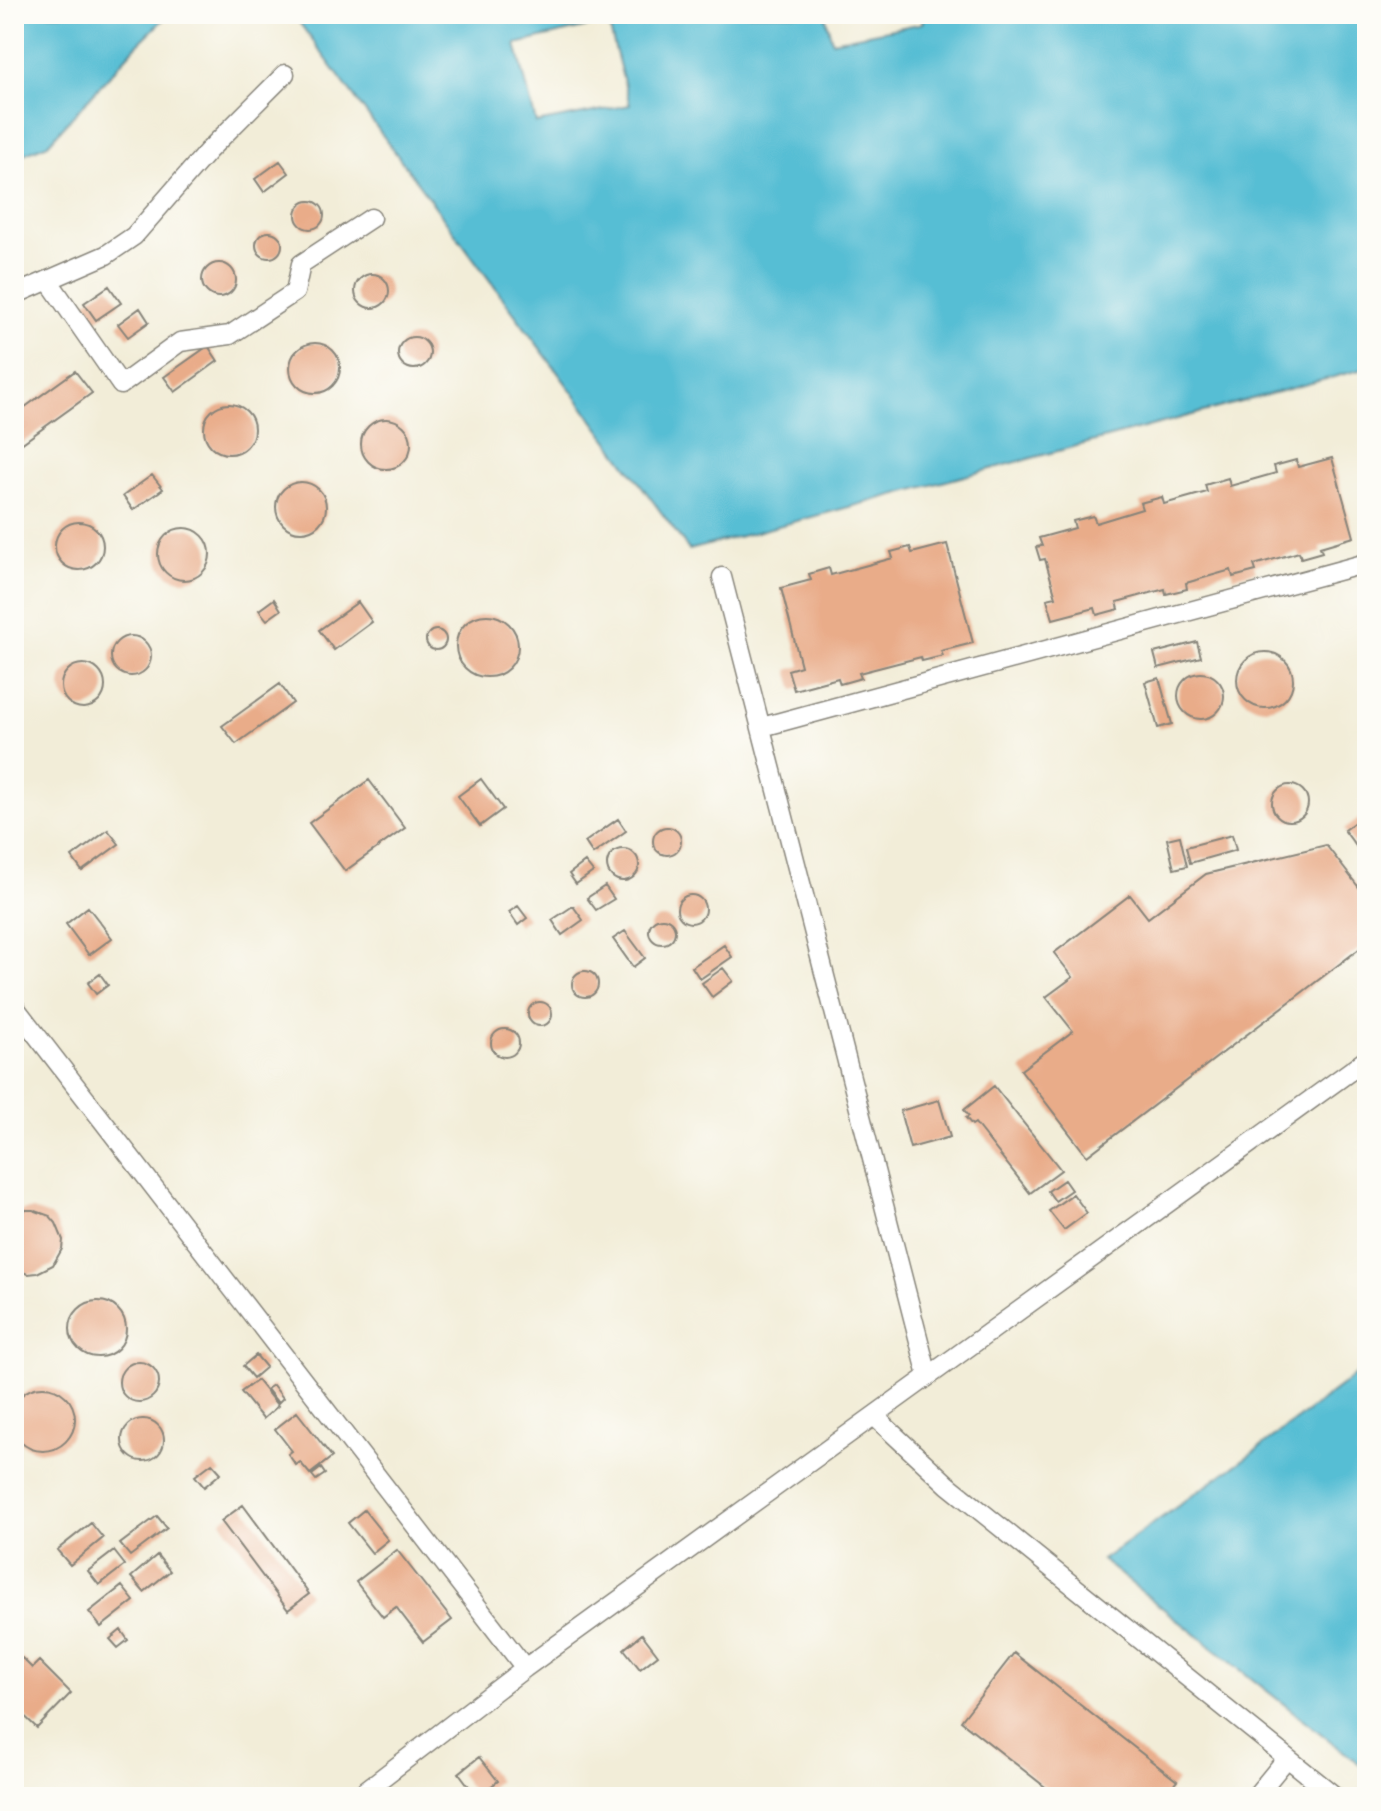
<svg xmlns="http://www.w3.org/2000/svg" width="1381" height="1811" font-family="Dekko,sans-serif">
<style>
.water{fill:#57bed4;stroke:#3a6d78;stroke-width:2;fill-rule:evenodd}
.building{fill:#e9ac89}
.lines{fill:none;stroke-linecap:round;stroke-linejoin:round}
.minor-casing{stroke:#87847a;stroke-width:21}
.minor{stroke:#fff;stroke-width:18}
</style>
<rect width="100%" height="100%" fill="#fdfcf7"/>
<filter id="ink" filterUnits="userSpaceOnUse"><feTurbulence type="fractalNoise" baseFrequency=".0125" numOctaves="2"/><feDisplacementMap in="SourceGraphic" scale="16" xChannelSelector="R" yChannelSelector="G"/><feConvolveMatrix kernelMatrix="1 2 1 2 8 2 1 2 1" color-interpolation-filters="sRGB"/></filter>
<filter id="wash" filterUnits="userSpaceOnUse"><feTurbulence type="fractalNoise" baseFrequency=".006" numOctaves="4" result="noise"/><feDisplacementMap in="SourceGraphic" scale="32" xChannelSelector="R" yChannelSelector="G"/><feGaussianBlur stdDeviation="1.8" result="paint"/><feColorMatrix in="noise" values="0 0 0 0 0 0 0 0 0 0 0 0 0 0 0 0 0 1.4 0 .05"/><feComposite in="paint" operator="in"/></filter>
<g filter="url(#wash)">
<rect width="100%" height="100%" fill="#f2edd8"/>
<path class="water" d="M 14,14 L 169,14 L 136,46 L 48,144 L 14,158 Z
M 293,14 L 825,14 L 832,41 L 923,23 L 921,14 L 1367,14 L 1367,368 L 689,550 ZM 608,22 L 630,105 L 536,123 L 516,44 Z
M 1367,1366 L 1367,1770 L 1102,1560 L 1258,1449 Z"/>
<g id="blocks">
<path class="building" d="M 280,161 L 289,173 L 264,192 L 255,179 Z
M296 215a14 14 0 1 1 28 0a14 14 0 1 1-28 0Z
M256 245a13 13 0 1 1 26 0a13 13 0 1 1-26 0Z
M202 280a17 17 0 1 1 34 0a17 17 0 1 1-34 0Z
M355 291a17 17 0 1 1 34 0a17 17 0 1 1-34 0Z
M 109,286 L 121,303 L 96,320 L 84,303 Z
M 140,308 L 149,322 L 128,337 L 118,324 Z
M398 353a16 16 0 1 1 32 0a16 16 0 1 1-32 0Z
M290 368a25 25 0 1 1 50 0a25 25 0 1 1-50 0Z
M 208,346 L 218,361 L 175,392 L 164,377 Z
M 75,371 L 92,393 L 14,449 L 14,415 Z
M204 429a25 25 0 1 1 50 0a25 25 0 1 1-50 0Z
M361 444a25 25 0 1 1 50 0a25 25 0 1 1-50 0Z
M 1332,458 L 1354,537 L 1320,547 L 1322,552 L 1301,558 L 1299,552 L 1254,565 L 1256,571 L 1233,577 L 1231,570 L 1186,583 L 1187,589 L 1166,594 L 1165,589 L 1117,602 L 1119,609 L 1097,615 L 1095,608 L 1053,619 L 1047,599 L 1056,597 L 1045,559 L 1040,560 L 1036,547 L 1042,546 L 1039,538 L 1075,528 L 1073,521 L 1093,516 L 1096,523 L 1142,509 L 1140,503 L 1162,497 L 1164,504 L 1207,492 L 1205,485 L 1228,478 L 1230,486 L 1276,473 L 1274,466 L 1296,460 L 1298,467 Z
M 152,475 L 163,489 L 133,510 L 123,496 Z
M276 507a25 25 0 1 1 50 0a25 25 0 1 1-50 0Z
M55 546a24 24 0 1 1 48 0a24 24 0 1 1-48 0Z
M158 554a26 26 0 1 1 52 0a26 26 0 1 1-52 0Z
M 947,544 L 973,643 L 941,651 L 943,656 L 922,661 L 921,657 L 859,673 L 861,678 L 840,684 L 838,678 L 794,690 L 788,670 L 801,666 L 781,588 L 811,580 L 809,574 L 829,568 L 831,575 L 893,558 L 891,552 L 910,547 L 912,553 Z
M 14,590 L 20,603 L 21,611 L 14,624 Z
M 274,599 L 281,610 L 267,620 L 259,610 Z
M 358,602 L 372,622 L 334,650 L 319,630 Z
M456 646a31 31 0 1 1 62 0a31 31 0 1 1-62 0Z
M426 640a10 10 0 1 1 20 0a10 10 0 1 1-20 0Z
M111 656a20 20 0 1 1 40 0a20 20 0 1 1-40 0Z
M 1197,642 L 1201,657 L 1158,668 L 1154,653 Z
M1237 680a28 28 0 1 1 56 0a28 28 0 1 1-56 0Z
M61 686a22 22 0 1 1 44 0a22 22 0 1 1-44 0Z
M1178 696a23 23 0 1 1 46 0a23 23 0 1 1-46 0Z
M 1159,678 L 1172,724 L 1158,728 L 1145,682 Z
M 280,684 L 293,703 L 236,744 L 222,726 Z
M 481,779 L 503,809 L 480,826 L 458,796 Z
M 369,780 L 405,828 L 345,871 L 309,823 Z
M1272 803a18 18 0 1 1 36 0a18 18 0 1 1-36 0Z
M 1367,813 L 1367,861 L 1344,830 Z
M 618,819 L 626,831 L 593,854 L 585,842 Z
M653 841a14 14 0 1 1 28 0a14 14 0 1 1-28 0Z
M 108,830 L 119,844 L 82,871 L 72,857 Z
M 1232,835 L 1236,850 L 1190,863 L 1186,847 Z
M 1180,836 L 1187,866 L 1174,869 L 1167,839 Z
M 1326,845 L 1367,898 L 1367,943 L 1087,1156 L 1021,1070 L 1073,1031 L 1046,997 L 1073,977 L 1054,953 L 1130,895 L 1148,918 L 1206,874 Z
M607 865a16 16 0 1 1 32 0a16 16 0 1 1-32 0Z
M 585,862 L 593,872 L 576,884 L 569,874 Z
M 605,886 L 614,899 L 596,910 L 587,898 Z
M677 909a14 14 0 1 1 28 0a14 14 0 1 1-28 0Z
M 518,906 L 527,918 L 518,925 L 509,912 Z
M 573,906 L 583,920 L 562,935 L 552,920 Z
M 88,907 L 112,938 L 89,955 L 66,924 Z
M649 931a13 13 0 1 1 26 0a13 13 0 1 1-26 0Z
M 625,931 L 645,958 L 633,967 L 613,939 Z
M 724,945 L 732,957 L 700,979 L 692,967 Z
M 723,968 L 733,981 L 712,997 L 702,983 Z
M572 984a13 13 0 1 1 26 0a13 13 0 1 1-26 0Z
M 100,974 L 108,985 L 96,994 L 88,983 Z
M528 1014a12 12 0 1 1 24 0a12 12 0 1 1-24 0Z
M491 1043a14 14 0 1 1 28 0a14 14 0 1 1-28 0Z
M 994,1086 L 1061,1170 L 1030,1193 L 975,1123 L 972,1125 L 966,1118 L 969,1116 L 964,1110 Z
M 939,1100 L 950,1137 L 910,1148 L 900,1111 Z
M 1064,1180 L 1071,1190 L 1055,1201 L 1048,1191 Z
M 1073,1194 L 1087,1213 L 1064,1230 L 1049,1211 Z
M 24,1210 L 33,1210 L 50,1216 L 56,1223 L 63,1240 L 62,1249 L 53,1265 L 37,1273 L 28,1274 L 14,1269 L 14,1214 Z
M70 1329a28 28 0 1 1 56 0a28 28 0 1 1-56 0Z
M 256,1355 L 266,1367 L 253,1378 L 243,1366 Z
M119 1382a20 20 0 1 1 40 0a20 20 0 1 1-40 0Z
M 257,1380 L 278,1406 L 263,1419 L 241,1392 Z
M 273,1385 L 283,1398 L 278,1403 L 267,1389 Z
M11 1419a32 32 0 1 1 64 0a32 32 0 1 1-64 0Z
M 297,1412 L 332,1457 L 310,1474 L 300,1462 L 296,1465 L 288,1454 L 292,1451 L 275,1429 Z
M122 1440a21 21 0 1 1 42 0a21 21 0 1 1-42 0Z
M 212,1463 L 221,1473 L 204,1487 L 195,1476 Z
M 321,1468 L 325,1474 L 316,1480 L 312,1475 Z
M 243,1505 L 309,1594 L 288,1610 L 221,1521 Z
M 364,1510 L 388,1540 L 372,1553 L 348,1523 Z
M 157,1516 L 167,1528 L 130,1556 L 120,1544 Z
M 91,1523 L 103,1538 L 70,1565 L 57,1550 Z
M 397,1550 L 452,1620 L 423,1642 L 396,1607 L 383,1617 L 356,1582 Z
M 114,1551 L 125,1565 L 99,1585 L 88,1571 Z
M 157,1555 L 170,1571 L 144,1592 L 131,1577 Z
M 122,1586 L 134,1601 L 101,1627 L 89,1612 Z
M 121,1630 L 128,1640 L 118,1648 L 110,1639 Z
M 642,1634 L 658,1655 L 640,1669 L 624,1649 Z
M 1014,1653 L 1177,1781 L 1164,1797 L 1058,1797 L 961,1721 Z
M 22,1658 L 32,1668 L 39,1661 L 71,1693 L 37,1728 L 14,1706 L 14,1665 Z
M 479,1757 L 498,1781 L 477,1797 L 459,1773 Z"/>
</g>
</g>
<g filter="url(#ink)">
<use href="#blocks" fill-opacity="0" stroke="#87847a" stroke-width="2"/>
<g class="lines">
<defs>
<path id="minor" d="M 48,280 L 121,385 L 180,342 L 230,335 L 295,292 L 301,264 L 371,218
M 14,295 L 106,255 L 134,236 L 208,151 L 285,74
M 722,577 L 928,1376
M 762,727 L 1367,563
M 14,1006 L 525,1668
M 874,1416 L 948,1485 L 1336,1797
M 357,1797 L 525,1668 L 1367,1059
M 1255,1797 L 1287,1758"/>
</defs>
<use href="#minor" class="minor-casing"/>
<use href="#minor" class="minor"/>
</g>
</g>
<rect width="1381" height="1811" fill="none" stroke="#fdfcf7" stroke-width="48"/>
</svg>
